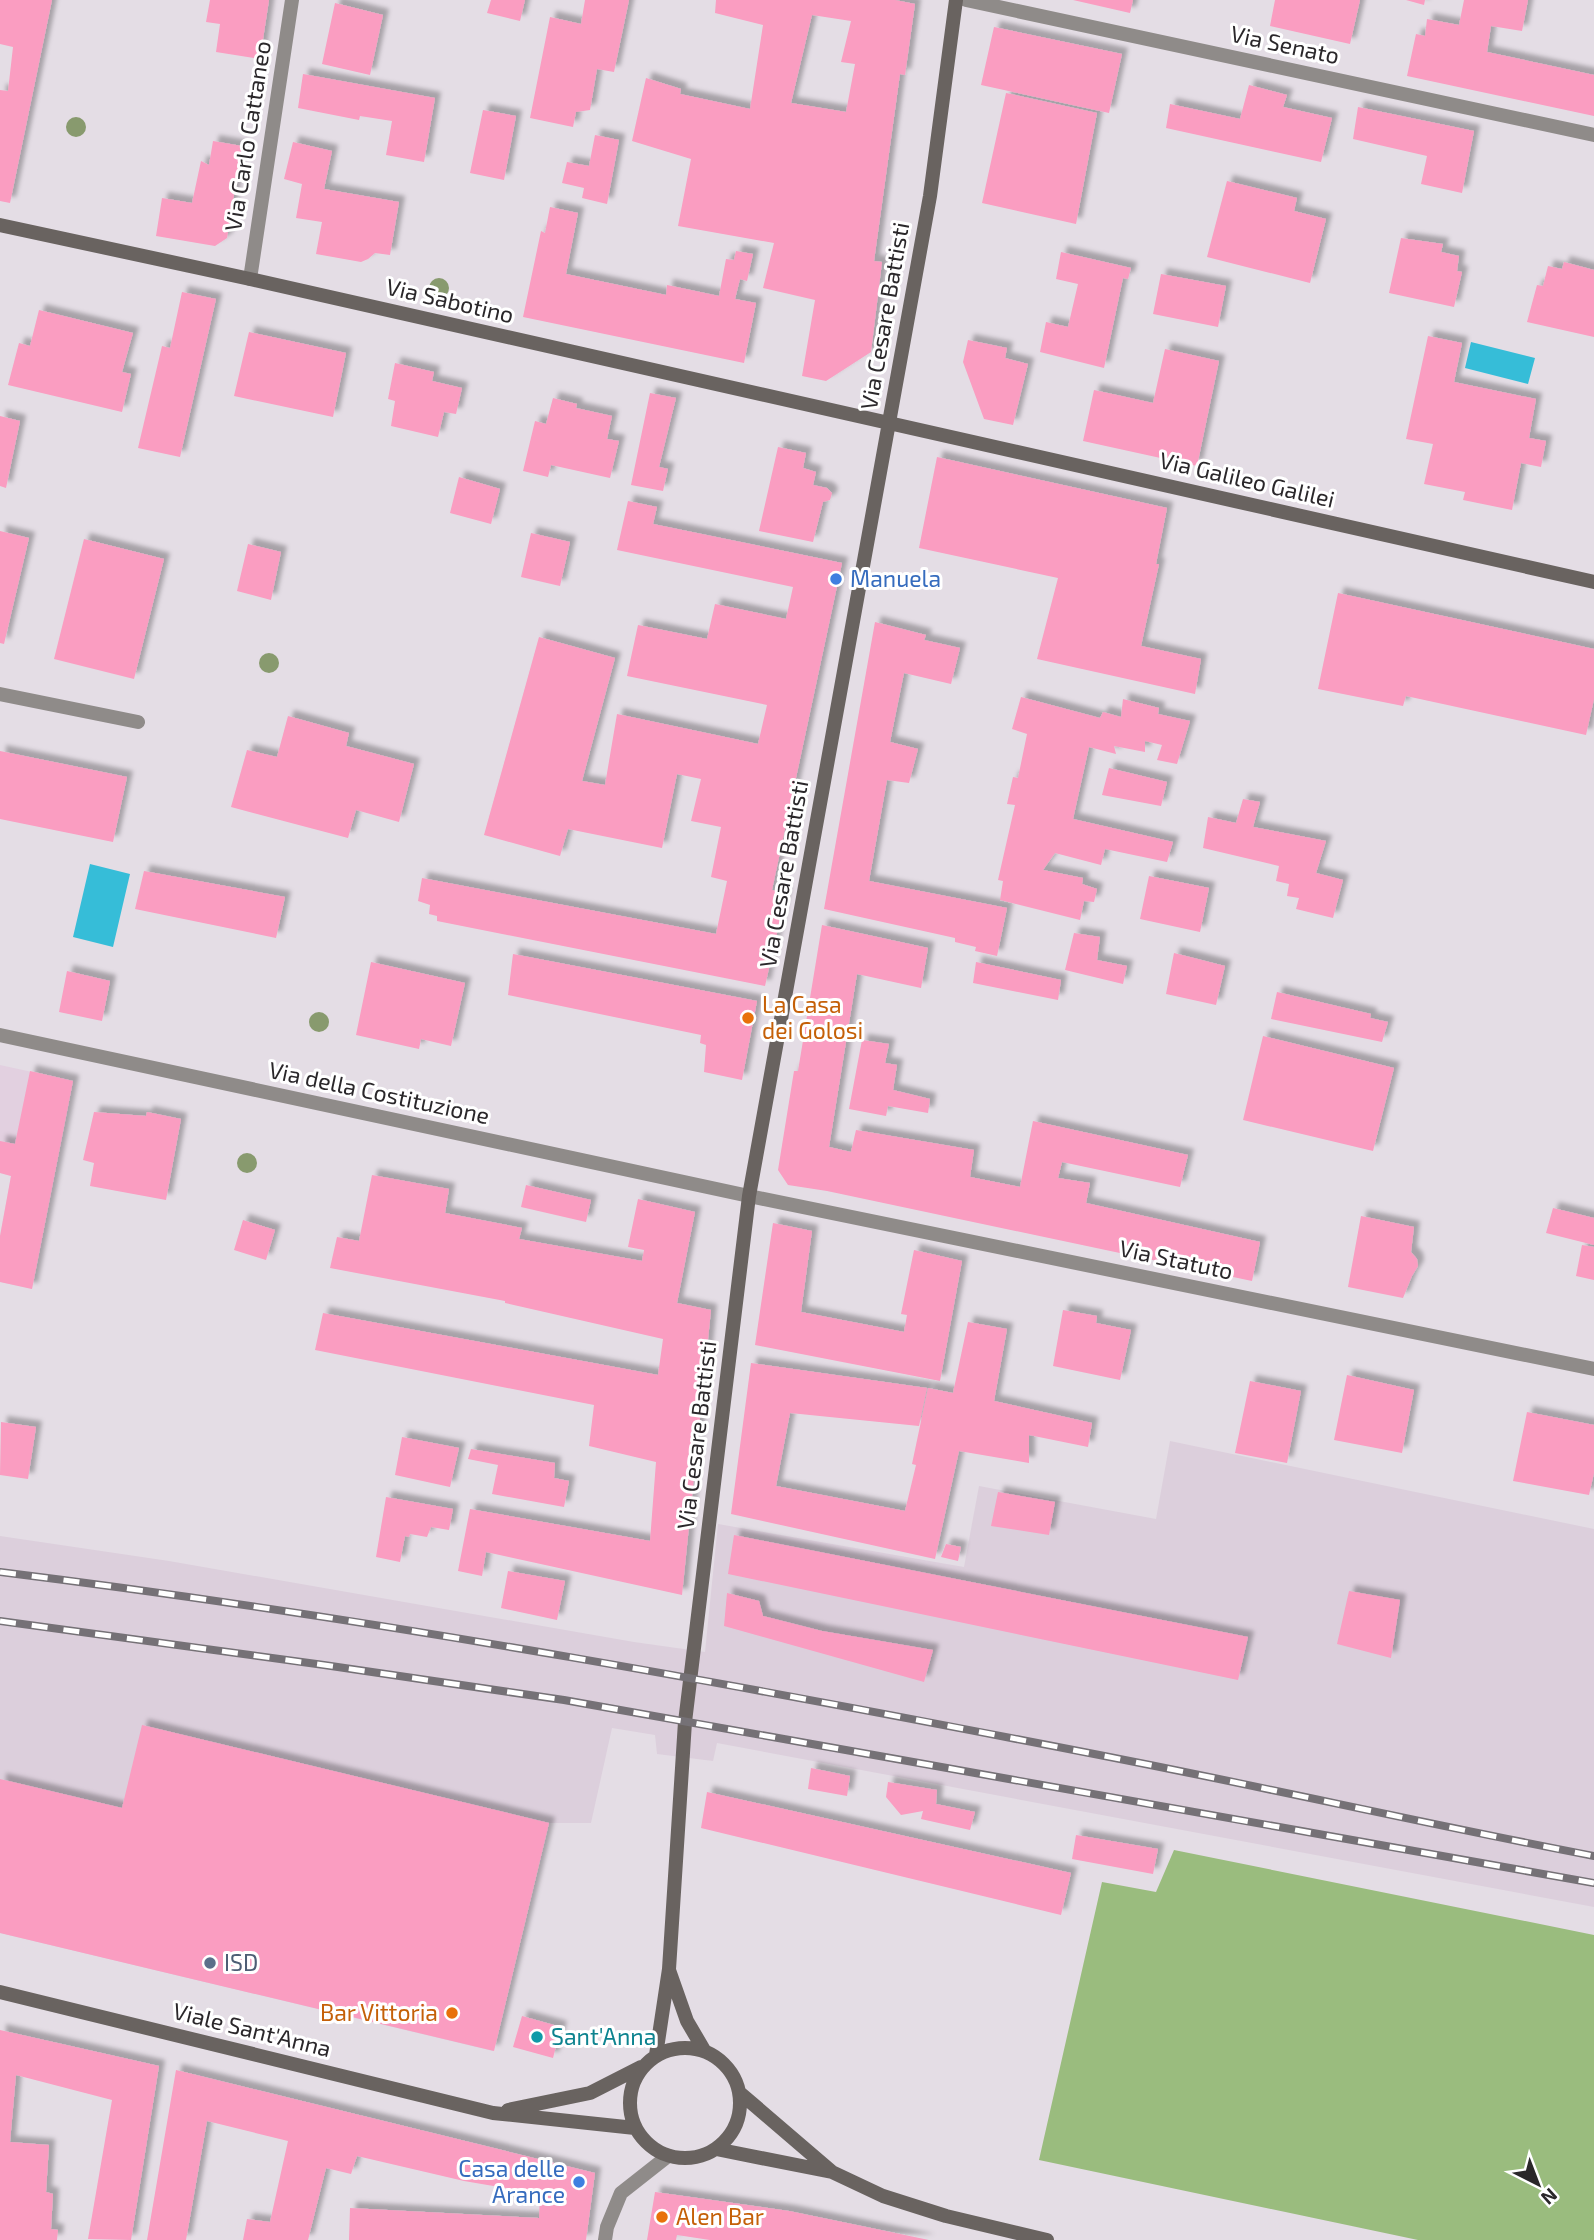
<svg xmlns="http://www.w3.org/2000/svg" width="1594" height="2240" font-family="'Exo 2',sans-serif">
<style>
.built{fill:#dccfdc}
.industrial{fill:#e2d0e0}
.green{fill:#9abc7e}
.water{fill:#36bdd8}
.building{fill:#fa9dc1;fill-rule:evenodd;filter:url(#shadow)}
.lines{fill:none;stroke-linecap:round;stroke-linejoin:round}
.lane{stroke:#8f8b89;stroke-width:14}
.street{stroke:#8f8b89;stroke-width:14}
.secondary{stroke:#696360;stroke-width:14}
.rail-casing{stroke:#757176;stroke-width:8}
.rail{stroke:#fff;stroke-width:5;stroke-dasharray:16;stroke-linecap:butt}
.tree{fill:#889a6e}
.shop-dot{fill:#3f7fe0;stroke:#fff;stroke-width:2.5}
.food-dot{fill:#e8710a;stroke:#fff;stroke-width:2.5}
.service-dot{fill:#5c6f8a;stroke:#fff;stroke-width:2.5}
.culture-dot{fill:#0f9aa8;stroke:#fff;stroke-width:2.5}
.labels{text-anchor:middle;stroke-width:6;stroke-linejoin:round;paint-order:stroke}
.street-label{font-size:23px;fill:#2a272a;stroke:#fff}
.shop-label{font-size:23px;fill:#366cbe;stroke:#fff;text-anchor:start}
.food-label{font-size:23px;fill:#c56008;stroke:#fff;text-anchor:start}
.service-label{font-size:23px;fill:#4e5e75;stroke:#fff;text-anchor:start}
.culture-label{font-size:23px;fill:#0d838f;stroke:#fff;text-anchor:start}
</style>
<defs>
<filter id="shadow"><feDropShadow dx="6" dy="-6" stdDeviation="2" flood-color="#0004"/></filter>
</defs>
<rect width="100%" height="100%" fill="#e4dde5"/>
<path class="built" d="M 1170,1441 L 1594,1529 L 1594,1907 L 717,1743 L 713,1761 L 657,1754 L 655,1735 L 612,1728 L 591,1823 L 549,1823 L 493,2051 L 0,1933 L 0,1536 L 169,1561 L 634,1642 L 705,1652 L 718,1524 L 964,1567 L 979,1486 L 1156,1519 Z"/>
<path class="industrial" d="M 0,1065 L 73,1081 L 32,1289 L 0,1282 L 0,1236 L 11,1176 L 0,1173 Z"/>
<path class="green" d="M 1174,1850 L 1594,1935 L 1594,2240 L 1418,2240 L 1039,2160 L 1102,1882 L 1156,1892 Z"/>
<path class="water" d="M 1471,342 L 1535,358 L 1528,384 L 1465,368 Z
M 90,864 L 130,874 L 113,947 L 73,937 Z"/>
<path class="building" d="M 0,0 L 52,0 L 10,203 L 0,201 L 0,90 L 8,91 L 13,47 L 0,44 Z
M 210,0 L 269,0 L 260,59 L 216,52 L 220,24 L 206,22 Z
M 491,0 L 525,0 L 520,21 L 487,13 Z
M 585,0 L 629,0 L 614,72 L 597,69 L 590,110 L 576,112 L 573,127 L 530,118 L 550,17 L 581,24 Z
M 716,0 L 895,0 L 915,4 L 905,75 L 900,74 L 874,261 L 882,262 L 871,352 L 826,381 L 802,376 L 815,300 L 763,288 L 774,243 L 678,226 L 691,159 L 632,141 L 646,78 L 681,89 L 680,94 L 750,109 L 763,25 L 715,13 ZM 812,15 L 851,21 L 841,62 L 855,64 L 846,112 L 791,103 Z
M 1073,0 L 1133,0 L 1130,13 Z
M 1275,0 L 1360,0 L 1350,44 L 1270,26 Z
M 1406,0 L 1425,0 L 1424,5 Z
M 1464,0 L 1528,0 L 1522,31 L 1491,26 L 1487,52 L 1594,75 L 1594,116 L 1407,76 L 1416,34 L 1425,36 L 1427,19 L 1459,25 Z
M 335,3 L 383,15 L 370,75 L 322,64 Z
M 994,27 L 1122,54 L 1109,113 L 981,85 Z
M 303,74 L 435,98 L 424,162 L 386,155 L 392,121 L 360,116 L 359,120 L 298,108 Z
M 1249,85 L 1287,95 L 1283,107 L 1332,118 L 1321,162 L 1166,128 L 1170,104 L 1240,119 Z
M 1006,93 L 1097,113 L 1076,224 L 982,203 Z
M 1358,107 L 1474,131 L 1462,193 L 1421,184 L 1427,156 L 1353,139 Z
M 483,110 L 516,116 L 504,180 L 470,173 Z
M 595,135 L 619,140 L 607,204 L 582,198 L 584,188 L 562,183 L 567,162 L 589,166 Z
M 213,141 L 242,146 L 227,238 L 215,246 L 156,236 L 162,198 L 192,203 L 201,161 L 209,165 Z
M 293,142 L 332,151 L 324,189 L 399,202 L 390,255 L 375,253 L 368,259 L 361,262 L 316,254 L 322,222 L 296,218 L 302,184 L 284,179 Z
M 1227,181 L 1297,198 L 1294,211 L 1326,219 L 1310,283 L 1207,257 Z
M 550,207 L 578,213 L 566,274 L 666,295 L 667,285 L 719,296 L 726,259 L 734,260 L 736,251 L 753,254 L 747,281 L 740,279 L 735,299 L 756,303 L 744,363 L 523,317 L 541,231 L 545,233 Z
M 1401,238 L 1443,244 L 1441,252 L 1459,256 L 1457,271 L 1462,272 L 1454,307 L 1389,293 Z
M 1061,252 L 1131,268 L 1128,279 L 1123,278 L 1104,368 L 1040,352 L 1046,322 L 1068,327 L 1078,284 L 1056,279 Z
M 1564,262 L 1594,270 L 1594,337 L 1527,322 L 1537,285 L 1543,286 L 1548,266 L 1562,269 Z
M 1161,274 L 1226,286 L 1218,327 L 1153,314 Z
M 182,292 L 216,299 L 180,457 L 138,448 L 162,346 L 170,348 Z
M 39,310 L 133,333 L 122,372 L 131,374 L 122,412 L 8,385 L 19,343 L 30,346 Z
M 249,332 L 346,353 L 333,417 L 234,396 Z
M 1428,336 L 1462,343 L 1454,382 L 1536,399 L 1529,438 L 1546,441 L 1541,467 L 1521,463 L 1512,510 L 1463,500 L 1465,492 L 1424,484 L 1433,444 L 1406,439 Z
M 968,340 L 1007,348 L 1005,358 L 1028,364 L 1013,425 L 984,419 L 963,362 Z
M 1165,349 L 1219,361 L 1197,466 L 1083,441 L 1094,390 L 1153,403 Z
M 395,363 L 434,372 L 432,381 L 462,388 L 456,414 L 444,412 L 438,437 L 391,426 L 395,401 L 388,399 Z
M 650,393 L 676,398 L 659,467 L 668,469 L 663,491 L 631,485 Z
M 553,398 L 577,404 L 576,408 L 612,416 L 607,439 L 619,441 L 610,478 L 551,465 L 548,477 L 523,471 L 535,421 L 546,424 Z
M 0,416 L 20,421 L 6,488 L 0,486 Z
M 778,447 L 806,453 L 803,468 L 816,472 L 813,485 L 827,488 L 832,493 L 830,500 L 823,502 L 813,542 L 759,531 Z
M 937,457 L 1167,508 L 1156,564 L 1159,564 L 1141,646 L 1201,659 L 1195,694 L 1037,659 L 1058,578 L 919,548 Z
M 459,477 L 500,489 L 491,524 L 450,513 Z
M 628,501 L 657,507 L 653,524 L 842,563 L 772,890 L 786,893 L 765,986 L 437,921 L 437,916 L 429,914 L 430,905 L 418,901 L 422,878 L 716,934 L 727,881 L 711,877 L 721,827 L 691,821 L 701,779 L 677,774 L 662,848 L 568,829 L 560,856 L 484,835 L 539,637 L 615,658 L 582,781 L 605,785 L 617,714 L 758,744 L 767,705 L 627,676 L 638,625 L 707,639 L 715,604 L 786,619 L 793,587 L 617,550 Z
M 0,531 L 29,538 L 4,644 L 0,643 Z
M 531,533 L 570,542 L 560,586 L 521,577 Z
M 84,539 L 164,559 L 134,679 L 54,659 Z
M 248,544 L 281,552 L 271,600 L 237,591 Z
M 1338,593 L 1594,649 L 1594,699 L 1586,735 L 1406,696 L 1403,706 L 1318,689 Z
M 875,622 L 926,635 L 924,640 L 960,648 L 951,684 L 904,673 L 890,742 L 918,749 L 909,783 L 887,780 L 869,881 L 1007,908 L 997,956 L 975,951 L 976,947 L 955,942 L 955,938 L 824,909 Z
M 1021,697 L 1100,718 L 1103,712 L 1121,717 L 1123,699 L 1159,708 L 1158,714 L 1190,721 L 1177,764 L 1157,760 L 1162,745 L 1145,741 L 1145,752 L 1114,746 L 1116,754 L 1089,747 L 1073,819 L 1173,842 L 1167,862 L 1105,849 L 1101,865 L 1055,853 L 1043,870 L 1083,878 L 1082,884 L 1097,889 L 1094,902 L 1084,901 L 1080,920 L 1000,900 L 1003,881 L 998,880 L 1015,805 L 1007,804 L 1013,777 L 1018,778 L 1027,734 L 1012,729 Z
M 288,716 L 349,733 L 346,746 L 414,764 L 399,822 L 356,810 L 348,838 L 231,807 L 247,750 L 277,757 Z
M 0,751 L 127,777 L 113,842 L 0,819 Z
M 1109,768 L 1167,782 L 1161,806 L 1102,795 Z
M 1243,799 L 1260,802 L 1253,827 L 1326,841 L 1316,873 L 1343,880 L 1333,918 L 1296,909 L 1299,898 L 1287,896 L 1289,884 L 1276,881 L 1279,866 L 1203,848 L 1208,817 L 1236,823 Z
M 144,871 L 285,897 L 276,938 L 135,909 Z
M 1149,876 L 1209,888 L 1200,932 L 1140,919 Z
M 822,925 L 928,948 L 921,988 L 857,974 L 829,1147 L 851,1152 L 856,1130 L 974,1150 L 970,1177 L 1020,1187 L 1033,1121 L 1188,1155 L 1180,1187 L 1062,1162 L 1058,1178 L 1090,1183 L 1086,1203 L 1260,1242 L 1252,1281 L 827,1191 L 788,1185 L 778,1170 L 794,1071 L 798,1071 Z
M 1074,933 L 1100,937 L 1097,960 L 1127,966 L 1123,984 L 1065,970 Z
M 1174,953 L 1225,966 L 1216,1005 L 1166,994 Z
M 513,954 L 757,1001 L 742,1080 L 704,1072 L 706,1045 L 700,1043 L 701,1035 L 508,995 Z
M 371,962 L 465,983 L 451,1046 L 421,1039 L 419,1049 L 356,1035 Z
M 976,962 L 1061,980 L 1058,1000 L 973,983 Z
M 67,971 L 110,981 L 102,1021 L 59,1012 Z
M 1277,992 L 1371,1014 L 1370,1018 L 1388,1022 L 1382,1042 L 1271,1019 Z
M 1263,1036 L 1394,1068 L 1373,1151 L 1243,1120 Z
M 862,1040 L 889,1044 L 885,1063 L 897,1065 L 893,1090 L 930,1099 L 928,1113 L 888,1106 L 886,1116 L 849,1109 Z
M 30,1071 L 73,1081 L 32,1289 L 0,1282 L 0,1236 L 11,1176 L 0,1173 L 0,1141 L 15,1144 Z
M 94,1112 L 146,1116 L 147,1112 L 181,1119 L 166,1200 L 90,1186 L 94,1163 L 83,1160 Z
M 372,1175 L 449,1189 L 445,1213 L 522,1228 L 519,1239 L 642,1261 L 644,1250 L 628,1247 L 638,1199 L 695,1212 L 677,1303 L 711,1310 L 682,1595 L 486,1552 L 482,1576 L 458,1571 L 470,1509 L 650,1541 L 656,1462 L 589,1446 L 594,1405 L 315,1350 L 323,1313 L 658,1375 L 663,1339 L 505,1303 L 505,1301 L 330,1268 L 337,1237 L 359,1241 Z
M 526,1185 L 591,1200 L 586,1222 L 521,1207 Z
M 1553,1208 L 1594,1218 L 1594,1245 L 1546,1233 Z
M 1361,1216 L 1414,1227 L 1411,1252 L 1417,1259 L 1418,1266 L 1412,1276 L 1403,1298 L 1348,1287 Z
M 243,1220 L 275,1230 L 266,1260 L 234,1250 Z
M 773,1223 L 812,1231 L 801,1312 L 904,1332 L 907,1315 L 901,1314 L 914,1250 L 962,1261 L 940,1381 L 755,1345 Z
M 1582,1245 L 1594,1247 L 1594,1280 L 1576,1276 Z
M 1063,1310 L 1097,1316 L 1096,1323 L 1131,1330 L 1120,1380 L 1053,1366 Z
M 968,1322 L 1007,1329 L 994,1401 L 1092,1423 L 1088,1447 L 1029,1435 L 1029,1463 L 959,1451 L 935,1559 L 731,1514 L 751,1363 L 927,1388 L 919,1426 L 790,1413 L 776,1486 L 905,1511 L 916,1465 L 912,1464 L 928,1388 L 953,1393 Z
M 1347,1375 L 1414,1390 L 1402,1453 L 1334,1440 Z
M 1250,1381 L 1301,1391 L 1287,1463 L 1235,1453 Z
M 1527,1412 L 1594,1425 L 1594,1473 L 1589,1495 L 1513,1481 Z
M 1,1422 L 36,1427 L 28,1479 L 0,1475 Z
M 402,1437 L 459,1448 L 450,1487 L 395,1475 Z
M 471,1449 L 555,1463 L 554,1478 L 569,1481 L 564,1507 L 492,1494 L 498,1465 L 468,1459 Z
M 998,1492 L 1055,1502 L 1049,1535 L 991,1526 Z
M 386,1497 L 453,1509 L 449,1530 L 431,1527 L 427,1537 L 410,1534 L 409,1537 L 405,1536 L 400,1562 L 376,1557 Z
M 734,1535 L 1248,1637 L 1238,1680 L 728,1574 Z
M 946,1544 L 961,1547 L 958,1561 L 941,1557 Z
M 508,1571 L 565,1581 L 557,1620 L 501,1608 Z
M 1349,1591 L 1400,1600 L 1391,1658 L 1337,1644 Z
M 727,1593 L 759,1601 L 763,1616 L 822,1631 L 933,1650 L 924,1682 L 724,1626 Z
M 142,1725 L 549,1823 L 494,2051 L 0,1933 L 0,1779 L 122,1808 Z
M 811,1768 L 850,1776 L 847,1796 L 808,1789 Z
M 888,1782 L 937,1790 L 936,1804 L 975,1812 L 970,1830 L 921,1819 L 923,1811 L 901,1815 L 886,1797 Z
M 707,1792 L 1071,1873 L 1061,1915 L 701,1828 Z
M 1076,1835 L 1158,1849 L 1153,1874 L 1072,1859 Z
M 522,2016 L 561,2027 L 553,2058 L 513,2047 Z
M 0,2030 L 159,2066 L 131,2240 L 88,2239 L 112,2100 L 16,2075 L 10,2142 L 49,2145 L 46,2192 L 53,2194 L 51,2229 L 58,2230 L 57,2240 L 0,2240 Z
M 176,2070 L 595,2173 L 586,2240 L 349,2240 L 350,2208 L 539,2218 L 540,2194 L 464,2181 L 357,2156 L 351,2174 L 326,2168 L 308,2240 L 243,2240 L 247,2219 L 270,2222 L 288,2141 L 207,2121 L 186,2240 L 147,2240 Z
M 655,2192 L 789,2211 L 929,2240 L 710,2240 L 677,2235 L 676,2240 L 647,2240 Z"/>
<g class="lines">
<path class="lane" d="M 0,694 L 138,722"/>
<path class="street" d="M 966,0 L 1594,135
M 250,279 L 292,0
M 0,1035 L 749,1196 L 1594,1369
M 605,2240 L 607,2227 L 621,2193 L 668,2156"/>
<path class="secondary" d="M 0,225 L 250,279 L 1594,582
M 669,1970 L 687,2021 L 704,2050
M 0,1992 L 493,2113 L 635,2128
M630 2103a55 55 0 1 1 110 0a55 55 0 1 1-110 0Z
M 656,2055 L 669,1969 L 685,1722 L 749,1196 L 930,196 L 956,0
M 740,2093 L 831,2171
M 508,2110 L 590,2093 L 641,2067
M 716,2149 L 832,2172 L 883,2196 L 946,2216 L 1047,2240"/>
<defs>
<path id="rail" d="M 0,1572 C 382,1619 762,1689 1140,1763 C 1291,1793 1442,1827 1594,1856
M 0,1621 L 324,1665 L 564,1700 L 1594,1883"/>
</defs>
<use href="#rail" class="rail-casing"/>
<use href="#rail" class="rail"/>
</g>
<g class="tree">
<circle cx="76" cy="127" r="10"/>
<circle cx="439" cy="288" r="10"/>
<circle cx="269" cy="663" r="10"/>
<circle cx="319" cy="1022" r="10"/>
<circle cx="247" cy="1163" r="10"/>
</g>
<g class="shop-dot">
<circle cx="836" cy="579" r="7"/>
<circle cx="579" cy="2182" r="7"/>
</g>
<g class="food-dot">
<circle cx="748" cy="1018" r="7"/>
<circle cx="452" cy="2013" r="7"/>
<circle cx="662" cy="2217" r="7"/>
</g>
<circle class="service-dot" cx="210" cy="1963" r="7"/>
<circle class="culture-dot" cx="537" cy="2037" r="7"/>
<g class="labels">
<g class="street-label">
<text transform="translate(1285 45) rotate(12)" y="8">Via Senato</text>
<text transform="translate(248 136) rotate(-81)" y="8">Via Carlo Cattaneo</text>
<text transform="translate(450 301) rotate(13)" y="8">Via Sabotino</text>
<text transform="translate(885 316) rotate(-80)" y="8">Via Cesare Battisti</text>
<text transform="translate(1247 480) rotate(13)" y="8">Via Galileo Galilei</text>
<text transform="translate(784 874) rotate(-80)" y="8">Via Cesare Battisti</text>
<text transform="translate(379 1093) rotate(12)" y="8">Via della Costituzione</text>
<text transform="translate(1176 1260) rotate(12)" y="8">Via Statuto</text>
<text transform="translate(697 1435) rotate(-83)" y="8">Via Cesare Battisti</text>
<text transform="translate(252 2030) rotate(14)" y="8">Viale Sant'Anna</text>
</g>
<g class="shop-label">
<text x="850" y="587">Manuela</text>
<text x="565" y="2177" text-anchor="end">Casa delle<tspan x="565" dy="26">Arance</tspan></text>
</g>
<g class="food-label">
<text x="762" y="1013">La Casa<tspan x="762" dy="26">dei Golosi</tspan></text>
<text x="438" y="2021" text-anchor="end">Bar Vittoria</text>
<text x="676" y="2225">Alen Bar</text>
</g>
<g class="service-label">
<text x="224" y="1971">ISD</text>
</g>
<g class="culture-label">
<text x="551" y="2045">Sant'Anna</text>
</g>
</g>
<g transform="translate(1538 2184) rotate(138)" stroke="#ffffff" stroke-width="5" paint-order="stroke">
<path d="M0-5L12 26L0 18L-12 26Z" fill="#2a272a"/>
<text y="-10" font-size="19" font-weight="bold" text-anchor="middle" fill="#2a272a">N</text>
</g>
</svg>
